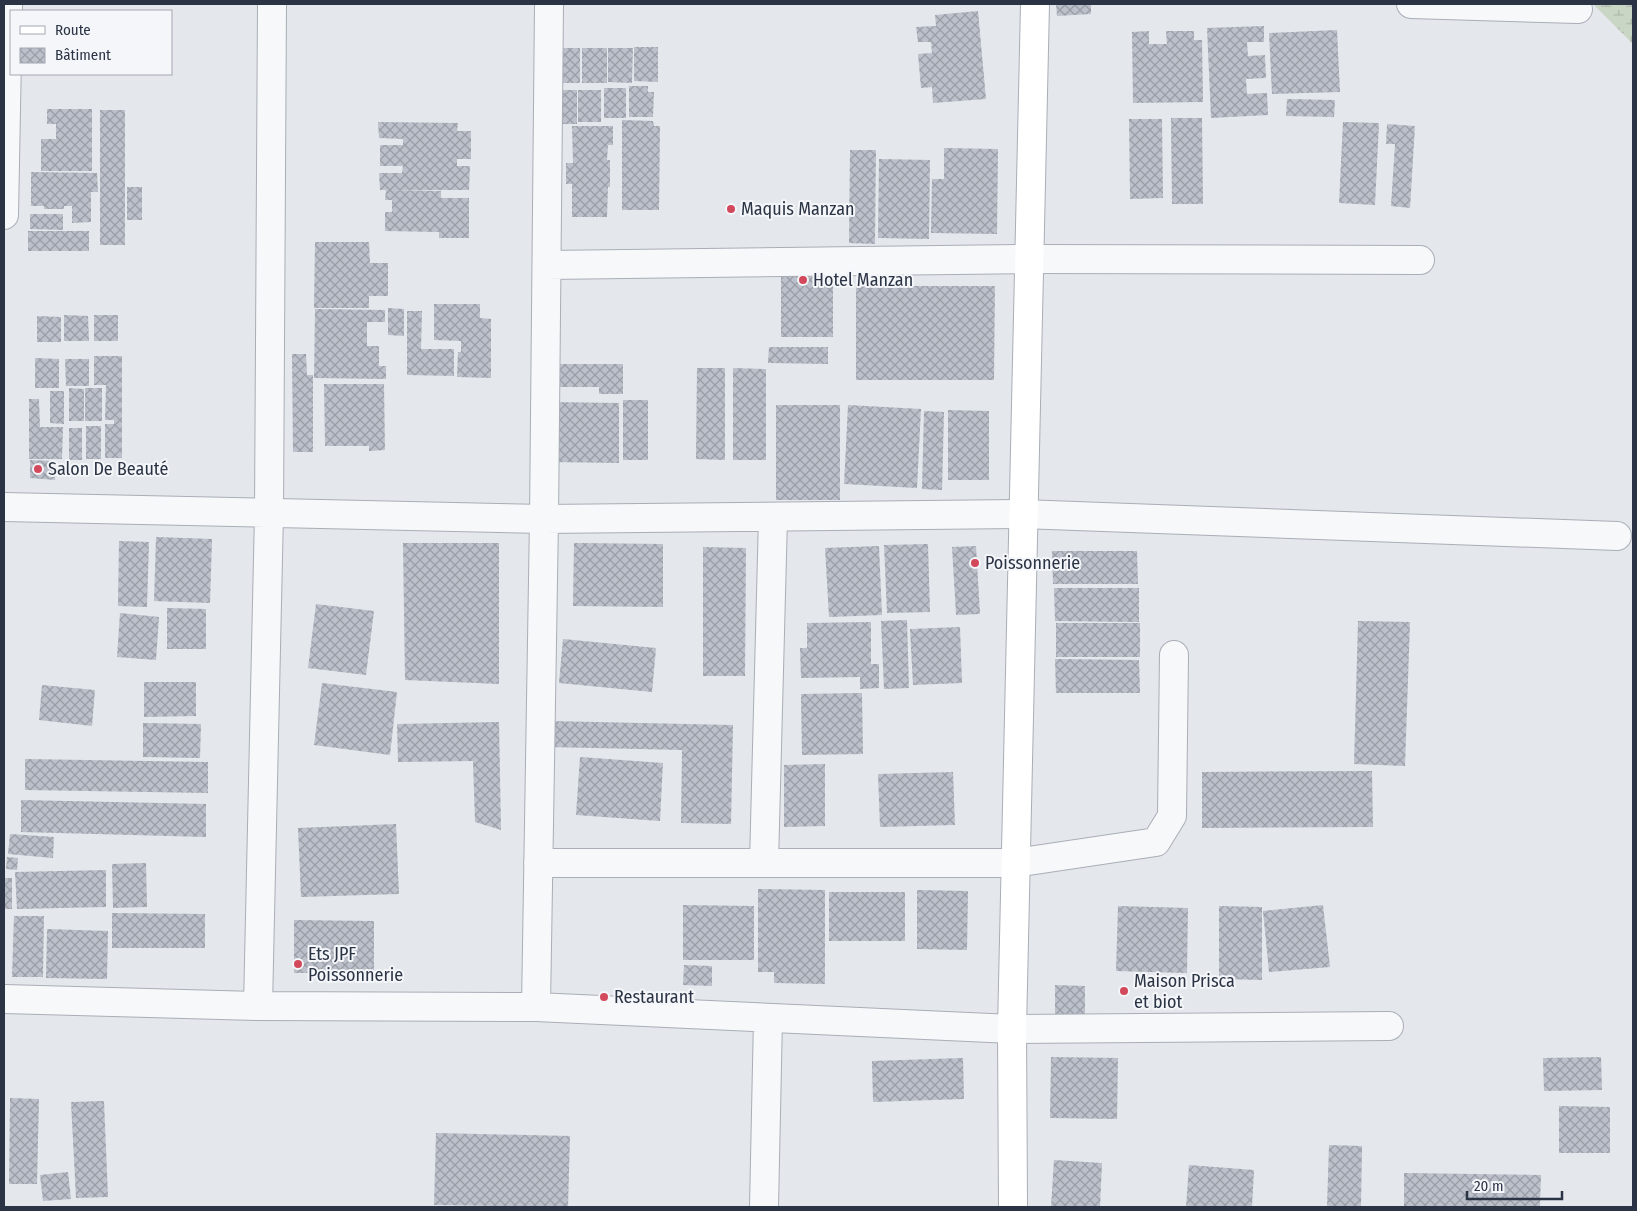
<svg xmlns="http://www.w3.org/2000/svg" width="1637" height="1211" font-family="'Fira Sans Condensed',sans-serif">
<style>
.wetland{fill:url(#wetland-marsh)}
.building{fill:url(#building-cross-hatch)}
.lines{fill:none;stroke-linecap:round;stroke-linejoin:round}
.street-casing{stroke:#a9aeb7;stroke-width:30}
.secondary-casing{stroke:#a9aeb7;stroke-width:30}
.street{stroke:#f7f8fa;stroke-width:28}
.secondary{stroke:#fff;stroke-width:28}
.poi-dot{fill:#d1495b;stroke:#f4f6f9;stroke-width:2}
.labels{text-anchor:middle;stroke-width:4;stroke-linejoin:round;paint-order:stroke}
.poi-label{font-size:18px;fill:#2b3445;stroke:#f4f6f9;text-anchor:start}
</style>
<defs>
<pattern id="wetland-marsh" width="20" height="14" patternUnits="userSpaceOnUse" patternTransform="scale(1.25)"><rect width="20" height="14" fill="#c9d6c5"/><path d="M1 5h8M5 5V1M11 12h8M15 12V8" fill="none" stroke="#adb8ab"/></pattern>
<pattern id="building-cross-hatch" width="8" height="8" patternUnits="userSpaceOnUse" patternTransform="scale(1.25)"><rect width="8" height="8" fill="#bbc0ca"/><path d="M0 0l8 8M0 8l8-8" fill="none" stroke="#989da6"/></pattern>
</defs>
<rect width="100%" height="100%" fill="#e4e7ec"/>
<path class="wetland" d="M 1593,4 L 1633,4 L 1633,44 Z"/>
<path class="building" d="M 1056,4 L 1091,4 L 1091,14 L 1057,16 Z
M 978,11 L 986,99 L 933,103 L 932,87 L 921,88 L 918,54 L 932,53 L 931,42 L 918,42 L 916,27 L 936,26 L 935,15 Z
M 1264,26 L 1264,42 L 1247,42 L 1248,56 L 1265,55 L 1266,78 L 1246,79 L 1247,94 L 1267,93 L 1268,115 L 1211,118 L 1207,28 Z
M 1337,30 L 1340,92 L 1272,94 L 1269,33 Z
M 1149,31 L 1149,44 L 1167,44 L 1166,31 L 1194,31 L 1194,40 L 1202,40 L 1203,102 L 1133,103 L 1132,32 Z
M 634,47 L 658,47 L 658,82 L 634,81 Z
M 555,48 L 580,48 L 580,83 L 555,83 Z
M 582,48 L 607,48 L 607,83 L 582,83 Z
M 608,48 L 633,48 L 632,83 L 608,82 Z
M 629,86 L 648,86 L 648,92 L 654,92 L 653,117 L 629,117 Z
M 604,88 L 626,88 L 626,118 L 604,118 Z
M 556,90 L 577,90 L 577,124 L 555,124 Z
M 578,90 L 601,90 L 601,122 L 578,122 Z
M 1287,99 L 1335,100 L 1334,117 L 1286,116 Z
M 47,109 L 92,109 L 92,171 L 41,171 L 41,139 L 56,139 L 56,124 L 47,124 Z
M 100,110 L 125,110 L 125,245 L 100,245 Z
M 1171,118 L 1202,118 L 1203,204 L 1172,204 Z
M 1129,119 L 1162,119 L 1163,198 L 1130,199 Z
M 622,120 L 653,121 L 654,126 L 660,126 L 659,210 L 622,210 Z
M 378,122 L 458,123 L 457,131 L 471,131 L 471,159 L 457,159 L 457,166 L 470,166 L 469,190 L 390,190 L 441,191 L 441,198 L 469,198 L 469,238 L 439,238 L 439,232 L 385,231 L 385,212 L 392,212 L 392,200 L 385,200 L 386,190 L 380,190 L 379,173 L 402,173 L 403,166 L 380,166 L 380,145 L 403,145 L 403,139 L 379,138 Z
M 1343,122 L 1379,123 L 1375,205 L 1339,203 Z
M 1387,124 L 1415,126 L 1410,208 L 1391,206 L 1395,144 L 1386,144 Z
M 572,126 L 613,126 L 613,145 L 608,145 L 607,160 L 610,160 L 610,187 L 608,187 L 607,217 L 572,217 L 572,184 L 566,184 L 566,163 L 573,163 Z
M 944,148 L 998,149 L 997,234 L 931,233 L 932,179 L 944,179 Z
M 850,150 L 876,150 L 875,244 L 849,243 Z
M 879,159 L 930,160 L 929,239 L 878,238 Z
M 31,172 L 97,173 L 98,192 L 91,192 L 91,222 L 72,223 L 72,206 L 64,206 L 64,209 L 44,209 L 44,206 L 31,206 Z
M 127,187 L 142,187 L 142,220 L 127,220 Z
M 30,214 L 63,214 L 63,230 L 30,229 Z
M 28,231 L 89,231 L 89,251 L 28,251 Z
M 315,242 L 369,242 L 370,263 L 388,263 L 388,296 L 369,296 L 369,308 L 314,308 Z
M 781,273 L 833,273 L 833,337 L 781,337 Z
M 856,286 L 995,286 L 994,380 L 856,380 Z
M 434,304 L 480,304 L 480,318 L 491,319 L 491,378 L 457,377 L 458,352 L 461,352 L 461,341 L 434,340 Z
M 388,308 L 404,309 L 404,336 L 388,335 Z
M 315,309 L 385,310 L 385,322 L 367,322 L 367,346 L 379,346 L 379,366 L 386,366 L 386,379 L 314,378 Z
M 407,311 L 422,311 L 421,349 L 454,349 L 454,376 L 407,375 Z
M 64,315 L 88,316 L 89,341 L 64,341 Z
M 94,315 L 118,315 L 118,341 L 94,341 Z
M 37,316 L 61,317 L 61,342 L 37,342 Z
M 769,347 L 828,347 L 828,364 L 768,363 Z
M 292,354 L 306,354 L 307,375 L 313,375 L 313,452 L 293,452 Z
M 94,356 L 122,356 L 122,458 L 105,458 L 105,424 L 114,424 L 114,420 L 105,420 L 106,385 L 94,385 Z
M 35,358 L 59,359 L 59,388 L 35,388 Z
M 65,359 L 89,359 L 89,386 L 66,386 Z
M 552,364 L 623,364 L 623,394 L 599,394 L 599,387 L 551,387 Z
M 697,368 L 725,368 L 725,460 L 696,459 Z
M 733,368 L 766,369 L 766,460 L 733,460 Z
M 324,384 L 384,384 L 385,450 L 369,451 L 369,446 L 325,446 Z
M 69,388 L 84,389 L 84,421 L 69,421 Z
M 85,388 L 102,388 L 102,421 L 85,421 Z
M 50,391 L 64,391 L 64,424 L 50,423 Z
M 29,399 L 39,399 L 40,427 L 63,427 L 62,459 L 29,459 Z
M 623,400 L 648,400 L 648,460 L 623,460 Z
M 550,402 L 619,403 L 619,463 L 550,462 Z
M 776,405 L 840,405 L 840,500 L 776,500 Z
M 848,405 L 921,409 L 917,488 L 844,484 Z
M 948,410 L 989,411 L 989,480 L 948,480 Z
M 924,411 L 944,412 L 942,490 L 922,489 Z
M 86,426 L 101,426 L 101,459 L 86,459 Z
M 69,428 L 82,428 L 82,460 L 69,460 Z
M 30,460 L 56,461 L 55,480 L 30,478 Z
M 156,537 L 212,539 L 210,603 L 154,601 Z
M 119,541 L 149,542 L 147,607 L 118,606 Z
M 403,543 L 499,543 L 499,684 L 405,680 Z
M 574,543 L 663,544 L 663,607 L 573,606 Z
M 928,544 L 930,612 L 887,613 L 884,545 Z
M 879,546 L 882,615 L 829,617 L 825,548 Z
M 976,546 L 980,614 L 956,615 L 952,547 Z
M 703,547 L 746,548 L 745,676 L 703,676 Z
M 1052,551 L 1137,551 L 1138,584 L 1053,584 Z
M 1054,588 L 1139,588 L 1139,622 L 1055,621 Z
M 316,604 L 374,611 L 366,675 L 308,668 Z
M 167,608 L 206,609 L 206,649 L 167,649 Z
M 120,613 L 159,617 L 156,660 L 117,657 Z
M 907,620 L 909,688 L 884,689 L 881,621 Z
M 1358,621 L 1410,622 L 1405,766 L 1354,764 Z
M 871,622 L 871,664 L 879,664 L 879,688 L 860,689 L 860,677 L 801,678 L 800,648 L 807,648 L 807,623 Z
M 1056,623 L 1140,623 L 1140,657 L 1056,657 Z
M 960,627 L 962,683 L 913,685 L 910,629 Z
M 563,639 L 656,648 L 652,692 L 559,683 Z
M 1055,659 L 1139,660 L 1140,693 L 1056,693 Z
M 144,682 L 196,682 L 196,716 L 144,717 Z
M 322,683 L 397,692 L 390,755 L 314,745 Z
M 42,685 L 95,690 L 92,726 L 39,720 Z
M 862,693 L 863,754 L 802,755 L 801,694 Z
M 549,721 L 733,725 L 731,824 L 681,823 L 682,750 L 548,747 Z
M 499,722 L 501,830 L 475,822 L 473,761 L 398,762 L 397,724 Z
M 143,723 L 201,724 L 200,758 L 143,757 Z
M 580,757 L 663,763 L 660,821 L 576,815 Z
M 25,759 L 208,762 L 208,793 L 25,790 Z
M 825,764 L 825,826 L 784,827 L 784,765 Z
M 1372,771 L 1373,827 L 1202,828 L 1202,772 Z
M 953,772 L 955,825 L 880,827 L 878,774 Z
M 21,800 L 206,804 L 206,837 L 21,832 Z
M 396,824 L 399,894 L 301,897 L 298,828 Z
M 10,834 L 54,837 L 53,858 L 8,854 Z
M 7,857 L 18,858 L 17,870 L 6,869 Z
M 146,863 L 147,907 L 113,908 L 112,864 Z
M 106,870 L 106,907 L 17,909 L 15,872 Z
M 4,878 L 12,878 L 12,909 L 4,909 Z
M 758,889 L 825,890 L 825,984 L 774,983 L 774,972 L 758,972 Z
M 917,890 L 968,891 L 967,950 L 917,949 Z
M 829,892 L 905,892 L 905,941 L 829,941 Z
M 683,905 L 754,906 L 754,960 L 683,960 Z
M 1323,905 L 1330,967 L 1269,972 L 1263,911 Z
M 1118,906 L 1188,908 L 1187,973 L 1116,971 Z
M 1219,906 L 1262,907 L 1262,980 L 1219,979 Z
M 112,913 L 205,914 L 205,948 L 112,948 Z
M 14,916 L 44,916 L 43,977 L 12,977 Z
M 294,920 L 374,921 L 374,973 L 294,973 Z
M 47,929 L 108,931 L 107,979 L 46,978 Z
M 684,965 L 712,966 L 712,986 L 683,985 Z
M 1055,985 L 1085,986 L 1085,1014 L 1055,1014 Z
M 1051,1057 L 1118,1058 L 1117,1119 L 1050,1118 Z
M 1601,1057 L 1602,1090 L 1544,1091 L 1543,1058 Z
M 963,1058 L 964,1099 L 873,1102 L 872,1061 Z
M 10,1098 L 39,1099 L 37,1184 L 9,1184 Z
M 104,1101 L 108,1197 L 76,1198 L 71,1102 Z
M 1559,1106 L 1610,1107 L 1610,1153 L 1559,1153 Z
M 436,1133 L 570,1136 L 568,1207 L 434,1205 Z
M 1329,1145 L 1362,1146 L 1361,1207 L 1327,1207 Z
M 1054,1160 L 1102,1163 L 1100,1207 L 1051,1207 Z
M 1189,1165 L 1254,1170 L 1252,1207 L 1186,1207 Z
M 68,1172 L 71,1199 L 43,1201 L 40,1175 Z
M 1404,1173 L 1541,1175 L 1540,1207 L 1404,1207 Z"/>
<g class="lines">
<defs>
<path id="street" d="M 1411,4 L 1578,9
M 4,215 L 8,4
M 547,265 L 1028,259 L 1420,260
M 4,507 L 544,519 L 1022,514 L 1617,536
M 538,863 L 1015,863 L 1156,842 L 1172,816 L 1174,655
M 764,863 L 773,517
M 4,999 L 258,1006 L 536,1007 L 1012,1029 L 1389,1026
M 258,1006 L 269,513 L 272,4
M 536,1007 L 544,519 L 549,4
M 764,1207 L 768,1018"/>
<path id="secondary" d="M 1013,1207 L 1012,1029 L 1035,4"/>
</defs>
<use href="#street" class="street-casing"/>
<use href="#secondary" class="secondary-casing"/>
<use href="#street" class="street"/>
<use href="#secondary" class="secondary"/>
</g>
<g class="poi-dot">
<circle cx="731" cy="209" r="5"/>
<circle cx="803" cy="280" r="5"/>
<circle cx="38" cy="469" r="5"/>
<circle cx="975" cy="563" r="5"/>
<circle cx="298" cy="964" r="5"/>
<circle cx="1124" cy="991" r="5"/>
<circle cx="604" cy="997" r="5"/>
</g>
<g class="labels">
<g class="poi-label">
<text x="741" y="215">Maquis Manzan</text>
<text x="813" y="286">Hotel Manzan</text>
<text x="48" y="475">Salon De Beauté</text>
<text x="985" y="569">Poissonnerie</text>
<text x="308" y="960">Ets JPF<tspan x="308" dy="21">Poissonnerie</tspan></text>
<text x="1134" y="987">Maison Prisca<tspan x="1134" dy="21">et biot</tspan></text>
<text x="614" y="1003">Restaurant</text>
</g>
</g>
<rect width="1637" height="1211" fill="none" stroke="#2b3445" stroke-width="10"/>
<rect x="10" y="10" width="162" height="65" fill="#f4f6f9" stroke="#a4a8b1"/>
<rect x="20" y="26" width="25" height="8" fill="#ffffff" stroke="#a4a8b1"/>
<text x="55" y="35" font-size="15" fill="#2b3445">Route</text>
<rect x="20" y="48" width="25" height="15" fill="url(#building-cross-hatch)" stroke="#a4a8b1"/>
<text x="55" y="60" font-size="15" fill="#2b3445">Bâtiment</text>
<path d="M1467 1191v8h95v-8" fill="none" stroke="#2b3445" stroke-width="2.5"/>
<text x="1474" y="1191" font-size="15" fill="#2b3445" stroke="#f4f6f9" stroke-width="4" paint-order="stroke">20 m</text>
</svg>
